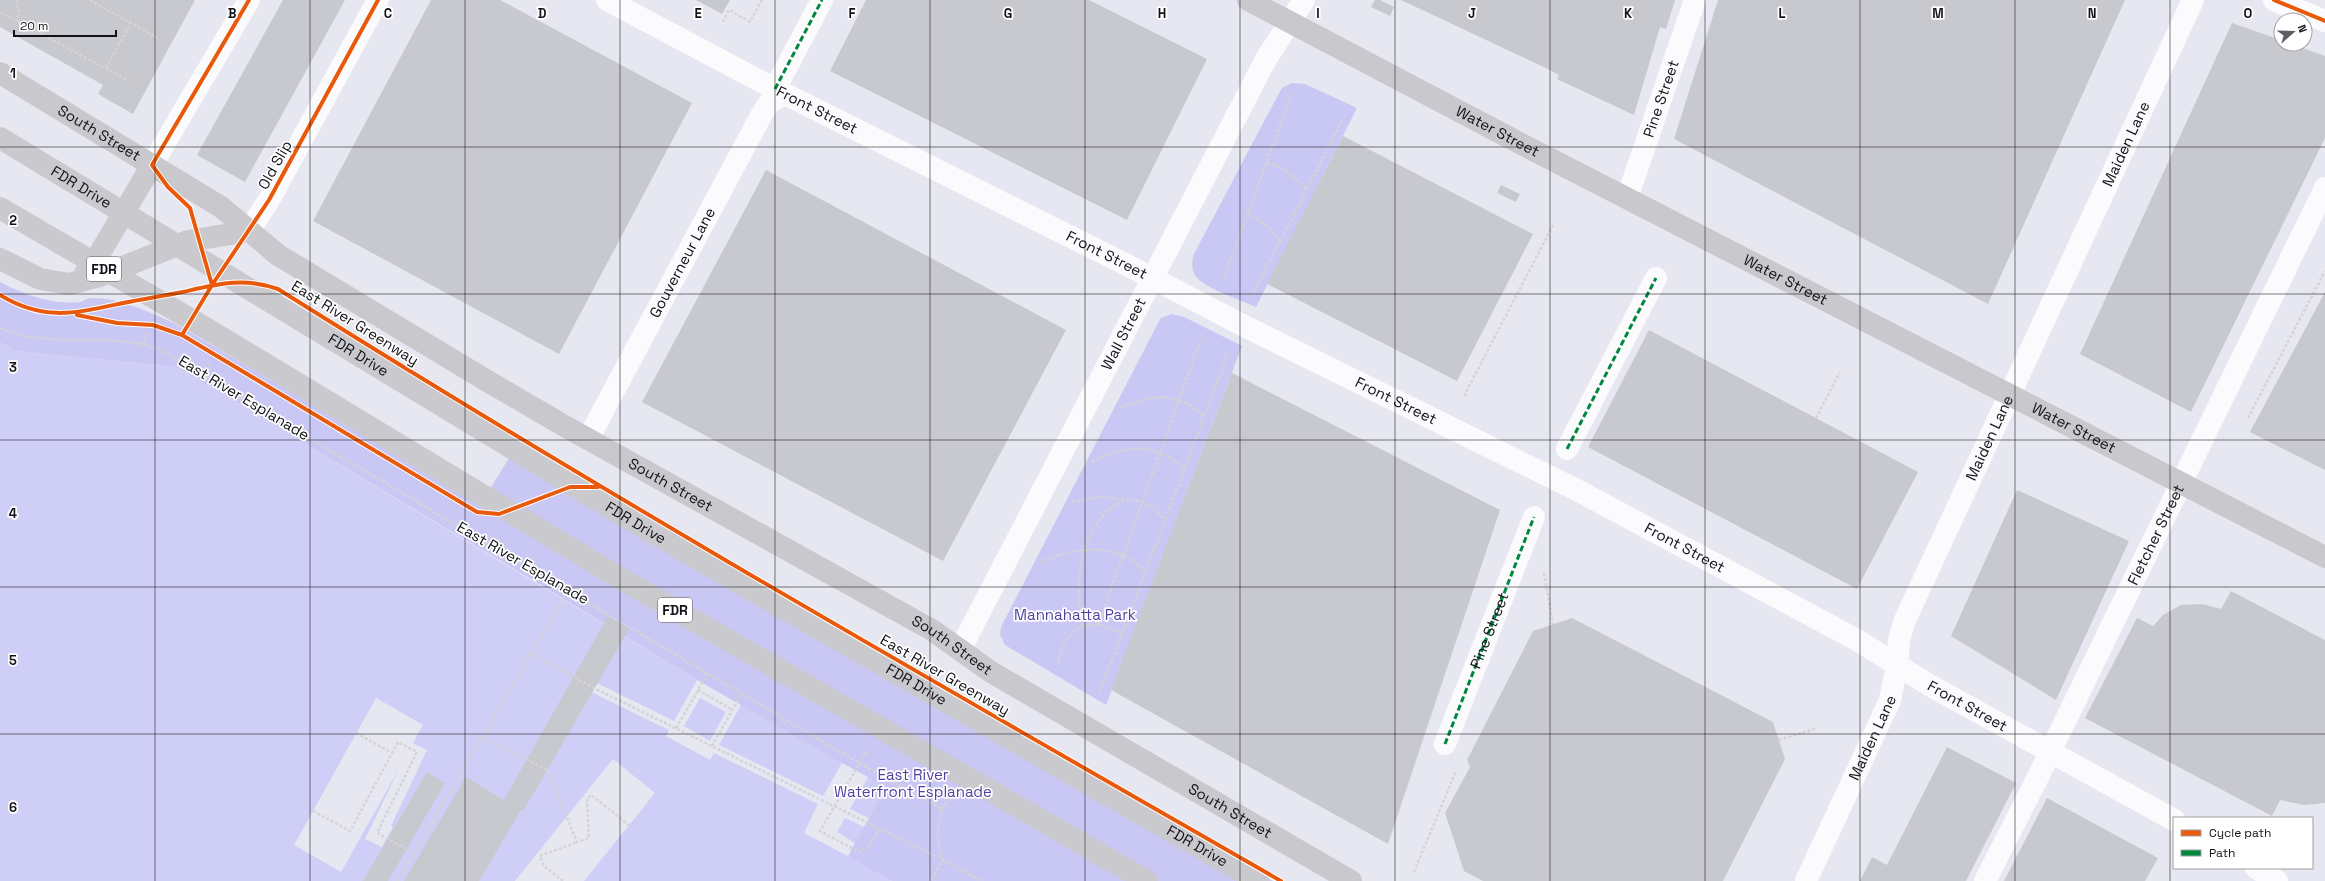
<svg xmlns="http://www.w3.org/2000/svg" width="2325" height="881" font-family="'Space Grotesk',sans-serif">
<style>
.green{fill:#c9c7f3}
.water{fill:#cfcef6}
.pier{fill:#e7e7f2;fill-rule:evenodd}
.building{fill:#c8c8cf}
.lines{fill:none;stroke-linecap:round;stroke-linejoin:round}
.path{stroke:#d4d4d7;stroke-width:2.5;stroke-dasharray:3 2;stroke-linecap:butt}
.pedestrian{stroke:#fbfbfd;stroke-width:22}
.minor{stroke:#fbfbfd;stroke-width:22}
.tertiary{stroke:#fbfbfd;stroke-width:22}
.primary{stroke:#c9c9cd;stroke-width:22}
.motorway{stroke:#c9c9ce;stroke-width:22}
.quiet{stroke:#00873e;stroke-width:3;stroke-dasharray:6 3;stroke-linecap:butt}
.cycleway-casing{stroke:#fff;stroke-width:6}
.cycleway{stroke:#e8590c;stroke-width:4}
.grid{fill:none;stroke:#121218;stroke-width:1;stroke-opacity:0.55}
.labels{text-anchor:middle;stroke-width:3.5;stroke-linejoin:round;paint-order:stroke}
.shield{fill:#fff;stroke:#59595d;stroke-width:1}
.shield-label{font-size:14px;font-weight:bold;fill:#121218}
.street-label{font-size:15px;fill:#121218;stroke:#fff}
.park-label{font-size:15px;fill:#5142a1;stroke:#fff}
.grid-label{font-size:13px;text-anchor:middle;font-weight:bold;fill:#121218;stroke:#fff;stroke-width:3.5;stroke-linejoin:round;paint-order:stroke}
</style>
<rect width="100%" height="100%" fill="#e7e7f2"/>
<path class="green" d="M 1292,83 L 1305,84 L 1357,108 L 1256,307 C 1241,300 1203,288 1195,275 C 1191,268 1192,261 1194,254 L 1278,95 L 1282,88 Z
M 0,282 C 25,295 51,305 80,302 C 84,301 87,298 91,298 C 120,298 149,312 174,323 L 481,503 L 518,444 L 1273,881 L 892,881 L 804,833 L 697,680 L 534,581 L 177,367 L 14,351 L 0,342 Z
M 1172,314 L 1184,317 L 1242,346 L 1106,705 L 1005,645 L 1000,635 L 1001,627 L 1157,325 L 1161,318 Z"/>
<path class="water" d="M 0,342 L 14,351 L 177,367 L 697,680 L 886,788 L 848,856 L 892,881 L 0,881 Z"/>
<path class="pier" d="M 697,680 L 741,705 L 719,745 L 823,796 L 842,763 L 868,777 L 850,809 L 869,818 L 864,827 L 845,818 L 837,832 L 855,843 L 848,856 L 804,833 L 818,804 L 714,753 L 710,760 L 666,736 L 669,730 L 591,692 L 597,683 L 674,721 ZM 700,698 L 726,712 L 710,741 L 684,726 Z
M 376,698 L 423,725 L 413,743 L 427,750 L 391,826 L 393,827 L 382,847 L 365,839 L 399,769 L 341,872 L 294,845 Z
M 613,759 L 655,793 L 584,881 L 515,881 Z"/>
<path class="building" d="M 0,0 L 195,0 L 133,114 L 98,94 L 103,85 L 0,27 Z
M 283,0 L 345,0 L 245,182 L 197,155 Z
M 431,0 L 500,0 L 692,103 L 559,354 L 313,221 Z
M 696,0 L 730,0 L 722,14 Z
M 866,0 L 1089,0 L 1207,59 L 1127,220 L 830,71 Z
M 1375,0 L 1380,0 L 1394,7 L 1390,16 L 1371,7 Z
M 1401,0 L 1675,0 L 1666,29 L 1660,27 L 1634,115 L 1557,79 L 1559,75 L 1548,69 Z
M 1718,0 L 2125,0 L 1988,304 L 1674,139 Z
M 2232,23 L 2281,40 L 2281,44 L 2292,44 L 2325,56 L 2325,138 L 2191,412 L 2080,354 Z
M 1343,136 L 1533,234 L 1457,381 L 1267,284 Z
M 766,170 L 1066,330 L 943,561 L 642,402 Z
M 1501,185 L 1520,194 L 1516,202 L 1497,193 Z
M 2325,292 L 2325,470 L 2250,432 Z
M 1649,330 L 1918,472 L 1857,589 L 1588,447 Z
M 1232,373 L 1500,510 L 1388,844 L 1111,690 Z
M 2017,490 L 2129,541 L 2056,700 L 1951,636 Z
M 2231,591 L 2325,640 L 2325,803 L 2304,805 L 2280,800 L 2272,816 L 2085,718 L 2137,618 L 2153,626 L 2163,615 L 2181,605 L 2202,604 L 2221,609 Z
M 608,616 L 629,629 L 542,779 L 523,811 L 521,810 L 479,881 L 404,881 L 466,777 L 504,800 Z
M 1572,618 L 1773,722 L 1785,759 L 1723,881 L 1483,881 L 1464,871 L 1445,813 L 1470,767 L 1467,760 L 1533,631 Z
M 1947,747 L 2016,783 L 1966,881 L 1860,881 L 1872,857 L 1887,865 Z
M 427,772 L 445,783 L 388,881 L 363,881 Z
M 2047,798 L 2158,858 L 2145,881 L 2004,881 Z"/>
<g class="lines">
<path class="path" d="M 16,0 L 19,11 L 17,21
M 90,0 L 161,40
M 0,12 L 129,81
M 723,22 L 729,10 L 750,22 L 762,0
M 106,68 L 130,24
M 1267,162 L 1284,169 L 1307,189
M 1248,214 L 1268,226 L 1280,241
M 1224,278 L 1292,93
M 1254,292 L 1343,119
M 0,328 C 51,351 112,329 162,351 L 859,763 L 942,809 C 937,827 936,841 943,860 L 982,881
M 143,345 L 148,331
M 204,375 L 210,364
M 1464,396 L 1553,225
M 1121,407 C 1155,395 1176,390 1204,417
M 1816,418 L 1840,372
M 2248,418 L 2325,271
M 1092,462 C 1128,444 1152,443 1185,468
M 1072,502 L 1100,497 L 1126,499
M 1042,561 C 1076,547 1119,541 1145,572
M 1544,573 L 1553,624
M 1098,625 L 1201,339
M 1082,627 C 1079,605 1077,581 1082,559 C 1091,517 1128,474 1165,520
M 531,653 L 594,688 L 943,860 L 930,881
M 1058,664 C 1064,628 1090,613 1122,635
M 698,690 L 733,710
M 1100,692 L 1228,354
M 676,728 L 708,673
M 356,733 L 392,753
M 482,737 L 548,770 L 577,842 L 589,838 L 587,799 L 591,795 L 629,825
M 1779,740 L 1817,728
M 712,746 L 742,693
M 866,752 L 820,831 L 859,852 L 868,847 L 880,829
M 942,809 L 948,799
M 313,811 L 350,831 L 398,742 L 417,752 L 377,833 L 414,853
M 1414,872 L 1456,771
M 398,881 L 572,583
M 563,881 L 544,866 L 540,856 L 577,842"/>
<path class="pedestrian" d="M 775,89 L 822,0
M 1567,449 L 1656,278
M 1445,744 L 1534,517"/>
<g class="minor">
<path id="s1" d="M 607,0 L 775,89 L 1125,264 L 1250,329 L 1575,489 L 1857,640 L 1931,686 L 2174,820"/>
<path d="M 2274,0 L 2325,21"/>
<path d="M 152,165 L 249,0"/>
<path id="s2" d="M 1627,198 L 1695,0"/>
<path d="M 249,231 L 269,200 L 378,0"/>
<path id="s3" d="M 588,439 L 763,112 L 770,102 L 785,94"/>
<path id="s4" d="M 960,650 L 1266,59 L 1304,0"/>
<path d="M 2256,868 L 2277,881"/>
<path id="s5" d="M 1985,881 L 2036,781 L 2325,188"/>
</g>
<path class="tertiary" id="s6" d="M 1806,881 L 1890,700 L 1897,665 L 1899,640 L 1905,620 L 2193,0"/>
<g class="primary">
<path id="s7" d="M 1248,0 L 1529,148 L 2325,557"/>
<path id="s8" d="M 0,73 L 221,207 L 278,255 L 484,379 L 568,428 L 932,630 L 991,672 L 1351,881"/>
</g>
<g class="motorway">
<path id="s9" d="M 0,138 L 644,528 L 1258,881"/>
<path d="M 0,208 L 209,330 L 618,577 L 1147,881"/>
<path d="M 0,259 L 40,279 L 69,284 L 100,276 L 188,241 L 249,231"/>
<path d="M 85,273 L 95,261 L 152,165"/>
</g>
<g class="quiet">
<path d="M 775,89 L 822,0"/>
<path d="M 1567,449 L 1656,278"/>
<path id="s10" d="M 1445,744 L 1534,517"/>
</g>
<defs>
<path id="cycleway" d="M 2274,0 L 2325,21
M 212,285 L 190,208 L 168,187 L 152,165 L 249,0
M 0,295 C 44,322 76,313 123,303 C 143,299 163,296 183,292 C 218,284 244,277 278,289 C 607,496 945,688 1281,881
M 77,315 L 117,323 L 153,325 L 182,335 L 477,512 L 499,514 L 570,487 L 598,487
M 182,335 L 212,285 L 269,200 L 378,0"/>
</defs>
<use href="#cycleway" class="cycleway-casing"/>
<use href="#cycleway" class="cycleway"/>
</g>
<path class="grid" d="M 155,0 L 155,881M 310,0 L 310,881M 465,0 L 465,881M 620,0 L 620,881M 775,0 L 775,881M 930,0 L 930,881M 1085,0 L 1085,881M 1240,0 L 1240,881M 1395,0 L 1395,881M 1550,0 L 1550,881M 1705,0 L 1705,881M 1860,0 L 1860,881M 2015,0 L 2015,881M 2170,0 L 2170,881M 0,147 L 2325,147M 0,294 L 2325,294M 0,440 L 2325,440M 0,587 L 2325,587M 0,734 L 2325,734"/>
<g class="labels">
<g class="shield">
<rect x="87" y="257" width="34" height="24" rx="3"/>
<rect x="658" y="598" width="34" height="24" rx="3"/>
</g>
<g class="shield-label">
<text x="104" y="274">FDR</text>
<text x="675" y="615">FDR</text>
</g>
<g class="street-label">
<text dy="5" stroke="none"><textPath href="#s2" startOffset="105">Pine Street</textPath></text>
<text dy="5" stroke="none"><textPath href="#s1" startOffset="237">Front Street</textPath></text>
<text dy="5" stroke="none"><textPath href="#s7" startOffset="282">Water Street</textPath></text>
<text dy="5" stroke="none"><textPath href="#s8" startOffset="116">South Street</textPath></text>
<text dy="5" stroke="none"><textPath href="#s6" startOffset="806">Maiden Lane</textPath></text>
<text transform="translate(275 165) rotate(-61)" y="5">Old Slip</text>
<text dy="5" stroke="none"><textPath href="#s9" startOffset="95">FDR Drive</textPath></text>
<text dy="5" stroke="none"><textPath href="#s1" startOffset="561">Front Street</textPath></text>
<text dy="5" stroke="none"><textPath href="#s3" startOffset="200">Gouverneur Lane</textPath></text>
<text dy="5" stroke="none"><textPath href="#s7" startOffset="606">Water Street</textPath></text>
<text transform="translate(355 323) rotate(32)" y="5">East River Greenway</text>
<text dy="5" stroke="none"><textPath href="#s4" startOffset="356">Wall Street</textPath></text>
<text dy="5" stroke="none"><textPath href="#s9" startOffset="419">FDR Drive</textPath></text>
<text transform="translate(244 398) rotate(31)" y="5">East River Esplanade</text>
<text dy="5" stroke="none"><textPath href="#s1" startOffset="885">Front Street</textPath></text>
<text dy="5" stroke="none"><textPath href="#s7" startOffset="930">Water Street</textPath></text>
<text dy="5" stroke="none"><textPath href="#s6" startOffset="482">Maiden Lane</textPath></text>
<text dy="5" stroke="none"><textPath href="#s8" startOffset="788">South Street</textPath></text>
<text dy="5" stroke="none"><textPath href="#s9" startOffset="743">FDR Drive</textPath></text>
<text dy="5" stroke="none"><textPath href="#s5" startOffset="386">Fletcher Street</textPath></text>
<text dy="5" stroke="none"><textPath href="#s1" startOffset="1209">Front Street</textPath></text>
<text transform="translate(523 563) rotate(30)" y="5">East River Esplanade</text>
<text dy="5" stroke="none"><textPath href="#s10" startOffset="122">Pine Street</textPath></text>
<text dy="5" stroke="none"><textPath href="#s8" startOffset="1112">South Street</textPath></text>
<text transform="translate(945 675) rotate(30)" y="5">East River Greenway</text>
<text dy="5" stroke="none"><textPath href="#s9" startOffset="1067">FDR Drive</textPath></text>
<text dy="5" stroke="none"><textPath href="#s1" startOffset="1533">Front Street</textPath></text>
<text dy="5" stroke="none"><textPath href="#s6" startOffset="158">Maiden Lane</textPath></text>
<text dy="5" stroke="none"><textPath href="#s8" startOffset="1436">South Street</textPath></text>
<text dy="5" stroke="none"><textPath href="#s9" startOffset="1391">FDR Drive</textPath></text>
</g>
<g class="park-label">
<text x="1075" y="620">Mannahatta Park</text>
<text x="913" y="780">East River<tspan x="913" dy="17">Waterfront Esplanade</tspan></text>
</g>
</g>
<g class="grid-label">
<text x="232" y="18">B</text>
<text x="388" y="18">C</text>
<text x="542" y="18">D</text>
<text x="698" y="18">E</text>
<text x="852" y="18">F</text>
<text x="1008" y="18">G</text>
<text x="1162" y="18">H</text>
<text x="1318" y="18">I</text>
<text x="1472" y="18">J</text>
<text x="1628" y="18">K</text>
<text x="1782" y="18">L</text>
<text x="1938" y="18">M</text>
<text x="2092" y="18">N</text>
<text x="2248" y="18">O</text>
<text x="13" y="78">1</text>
<text x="13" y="225">2</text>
<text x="13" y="372">3</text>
<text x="13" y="518">4</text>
<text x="13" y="665">5</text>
<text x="13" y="812">6</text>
</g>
<rect x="2173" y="817" width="140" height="52" fill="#ffffff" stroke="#a0a0a3"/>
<rect x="2181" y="830" width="20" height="6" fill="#e8590c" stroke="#a0a0a3"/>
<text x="2209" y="837" font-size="12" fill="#121218">Cycle path</text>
<rect x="2181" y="850" width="20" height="6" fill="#00873e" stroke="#a0a0a3"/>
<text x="2209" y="857" font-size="12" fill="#121218">Path</text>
<g transform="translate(2293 32) rotate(70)"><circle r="19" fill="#ffffff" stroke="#a0a0a3"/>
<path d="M0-3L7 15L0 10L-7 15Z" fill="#5d5d64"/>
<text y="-6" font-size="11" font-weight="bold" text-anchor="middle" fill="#121218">N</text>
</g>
<path d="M14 30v6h102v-6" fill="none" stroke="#121218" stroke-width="2"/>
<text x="20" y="30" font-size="12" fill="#121218" stroke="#ffffff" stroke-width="3" paint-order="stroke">20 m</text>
</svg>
